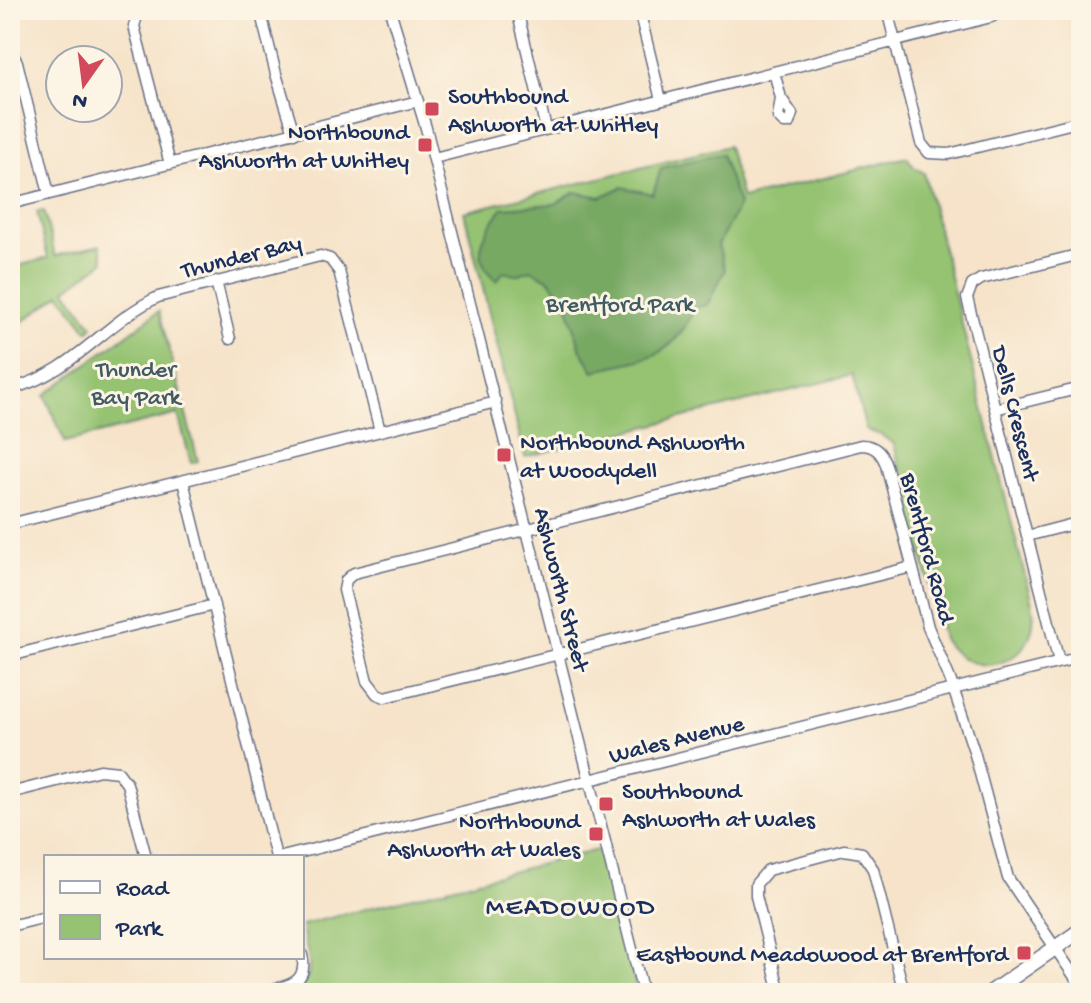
<svg xmlns="http://www.w3.org/2000/svg" width="1091" height="1003" font-family="'Gochi Hand',sans-serif">
<style>
.green{fill:#95c372;stroke:#587968;stroke-width:2}
.forest{fill:#78a964;stroke:#4a6c61;stroke-width:2}
.lines{fill:none;stroke-linecap:round;stroke-linejoin:round}
.street-casing{stroke:#686e83;stroke-width:13}
.secondary-casing{stroke:#686e83;stroke-width:17}
.street{stroke:#fff;stroke-width:10}
.secondary{stroke:#fff;stroke-width:14}
.poi-dot{fill:#d1495b;stroke:#fcf5e5;stroke-width:3}
.labels{text-anchor:middle;stroke-width:6;stroke-linejoin:round;paint-order:stroke}
.poi-label{font-size:24px;fill:#1b2f5e;stroke:#fcf5e5;text-anchor:start}
.street-label{font-size:24px;fill:#1b2f5e;stroke:#fcf5e5}
.park-label{font-size:24px;fill:#405b64;stroke:#fcf5e5}
.neighbourhood-label{font-size:26px;letter-spacing:2px;fill:#1b2f5e;stroke:#fcf5e5}
</style>
<rect width="100%" height="100%" fill="#fcf5e5"/>
<filter id="ink" filterUnits="userSpaceOnUse"><feTurbulence type="fractalNoise" baseFrequency=".0125" numOctaves="2"/><feDisplacementMap in="SourceGraphic" scale="16" xChannelSelector="R" yChannelSelector="G"/><feConvolveMatrix kernelMatrix="1 2 1 2 8 2 1 2 1" color-interpolation-filters="sRGB"/></filter>
<filter id="wash" filterUnits="userSpaceOnUse"><feTurbulence type="fractalNoise" baseFrequency=".006" numOctaves="4" result="noise"/><feDisplacementMap in="SourceGraphic" scale="32" xChannelSelector="R" yChannelSelector="G"/><feGaussianBlur stdDeviation="1.8" result="paint"/><feColorMatrix in="noise" values="0 0 0 0 0 0 0 0 0 0 0 0 0 0 0 0 0 1.4 0 .05"/><feComposite in="paint" operator="in"/></filter>
<g filter="url(#wash)">
<rect width="100%" height="100%" fill="#f6e3c9"/>
<path class="green" d="M 728,146 L 742,199 L 907,157 L 914,167 L 924,173 L 1033,608 C 1040,664 973,686 943,639 L 894,444 L 881,435 L 866,430 L 852,375 L 525,457 L 464,212 Z
M 44,211 L 55,256 L 100,245 L 104,261 L 66,290 L 93,326 L 88,331 L 60,294 L 17,326 L 10,328 L 10,268 L 48,258 L 37,212 Z
M 159,311 L 198,461 L 191,463 L 178,414 L 65,442 L 45,395 Z
M 597,850 L 603,859 L 638,993 L 285,993 C 324,983 305,953 302,925 Z"/>
<path class="forest" d="M 721,154 L 739,205 L 718,245 L 725,270 L 707,305 L 694,308 C 672,362 644,357 594,371 L 581,350 L 568,306 L 550,280 L 531,270 L 516,275 L 503,272 L 497,281 C 467,256 485,233 502,208 L 555,204 L 575,192 L 601,197 L 622,187 L 653,194 L 661,168 Z"/>
</g>
<g filter="url(#ink)">
<g class="lines">
<defs>
<path id="street" d="M 143,10 L 137,16 L 134,26 L 170,164
M 260,10 L 276,74 L 294,133
M 390,10 L 426,128 L 643,993
M 517,10 L 546,129
M 639,10 L 661,100
M 887,10 L 921,143 L 929,153 L 949,154 L 1081,121
M 10,50 L 17,62 L 49,194
M 774,72 L 781,98 L 778,117 L 784,123 L 789,123 L 792,114 L 781,98
M 434,158 L 991,17 L 1004,10
M 10,204 L 418,101
M 216,281 L 230,339
M 10,389 C 74,373 102,324 158,297 L 320,256 L 330,259 L 339,271 L 380,431
M 995,409 L 1081,388
M 183,481 L 276,857
M 10,524 L 496,402
M 1027,536 L 1081,522
M 912,567 L 385,697 L 377,694 L 367,681 L 344,590 L 346,580 L 354,573 L 861,445 C 875,445 882,453 886,465 L 928,627 L 950,679 L 974,751 L 1008,878 L 1081,986
M 10,656 L 214,605
M 1059,662 L 967,298 L 972,285 L 981,279 L 1081,254
M 10,793 L 100,770 L 118,772 L 127,784 L 146,857
M 282,857 L 1081,657
M 10,926 L 46,917
M 258,993 C 281,987 310,987 302,955
M 780,993 L 756,896 L 756,884 L 768,870 L 844,850 L 862,853 L 873,869 L 904,993"/>
<path id="secondary" d="M 990,993 L 1081,930"/>
</defs>
<use href="#street" class="street-casing"/>
<use href="#secondary" class="secondary-casing"/>
<use href="#street" class="street"/>
<use href="#secondary" class="secondary"/>
</g>
</g>
<g class="poi-dot">
<rect x="424" y="101" width="16" height="16" rx="4"/>
<rect x="417" y="137" width="16" height="16" rx="4"/>
<rect x="496" y="447" width="16" height="16" rx="4"/>
<rect x="598" y="796" width="16" height="16" rx="4"/>
<rect x="588" y="826" width="16" height="16" rx="4"/>
<rect x="1016" y="945" width="16" height="16" rx="4"/>
</g>
<g class="labels">
<g class="poi-label">
<text x="448" y="103">Southbound<tspan x="448" dy="28">Ashworth at Whitley</tspan></text>
<text x="409" y="139" text-anchor="end">Northbound<tspan x="409" dy="28">Ashworth at Whitley</tspan></text>
<text x="520" y="449">Northbound Ashworth<tspan x="520" dy="28">at Woodydell</tspan></text>
<text x="622" y="798">Southbound<tspan x="622" dy="28">Ashworth at Wales</tspan></text>
<text x="580" y="828" text-anchor="end">Northbound<tspan x="580" dy="28">Ashworth at Wales</tspan></text>
<text x="1008" y="961" text-anchor="end">Eastbound Meadowood at Brentford</text>
</g>
<g class="street-label">
<text transform="translate(241 255) rotate(-14)" y="8">Thunder Bay</text>
<text transform="translate(1017 413) rotate(76)" y="8">Dells Crescent</text>
<text transform="translate(929 548) rotate(75)" y="8">Brentford Road</text>
<text transform="translate(563 589) rotate(76)" y="8">Ashworth Street</text>
<text transform="translate(676 738) rotate(-14)" y="8">Wales Avenue</text>
</g>
<g class="park-label">
<text x="620" y="311">Brentford Park</text>
<text x="136" y="376">Thunder<tspan x="136" dy="28">Bay Park</tspan></text>
</g>
<g class="neighbourhood-label">
<text x="571" y="914">MEADOWOOD</text>
</g>
</g>
<rect width="1091" height="1003" fill="none" stroke="#fcf5e5" stroke-width="40"/>
<rect x="44" y="855" width="260" height="104" fill="#fcf5e5" stroke="#a2a6af" stroke-width="2"/>
<rect x="60" y="881" width="40" height="12" fill="#ffffff" stroke="#a2a6af" stroke-width="2"/>
<text x="116" y="895" font-size="24" fill="#1b2f5e">Road</text>
<rect x="60" y="915" width="40" height="24" fill="#95c372" stroke="#a2a6af" stroke-width="2"/>
<text x="116" y="935" font-size="24" fill="#1b2f5e">Park</text>
<g transform="translate(84 84) rotate(194)"><circle r="38" fill="#fcf5e5" stroke="#a2a6af" stroke-width="2"/>
<path d="M0-6L14 30L0 20L-14 30Z" fill="#d1495b"/>
<text y="-12" font-size="22" font-weight="bold" text-anchor="middle" fill="#1b2f5e">N</text>
</g>
</svg>
